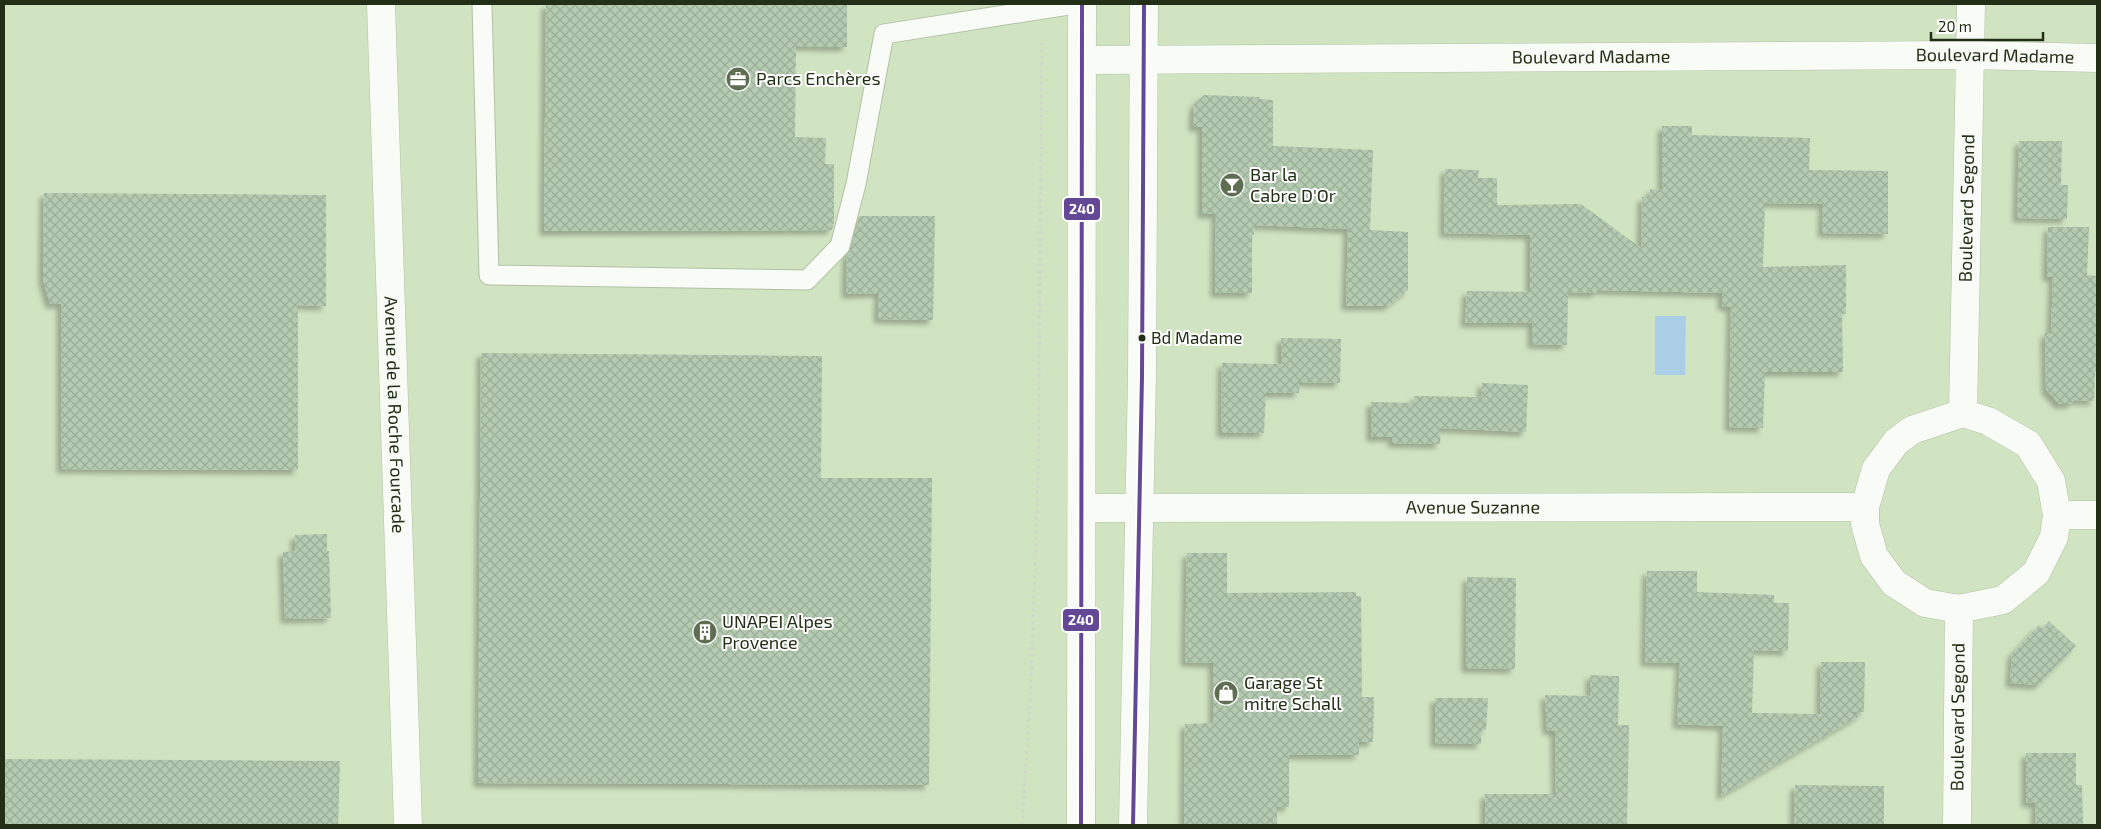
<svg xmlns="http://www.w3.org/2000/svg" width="2101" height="829" font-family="'Exo 2',sans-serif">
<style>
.water{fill:#aacee6}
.building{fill:url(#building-cross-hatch);filter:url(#shadow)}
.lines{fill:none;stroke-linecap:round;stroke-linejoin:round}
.lane-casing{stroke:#b1c1a5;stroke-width:21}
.street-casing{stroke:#b1c1a5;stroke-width:29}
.secondary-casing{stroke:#b1c1a5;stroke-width:29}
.path{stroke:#d0d6cb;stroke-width:3;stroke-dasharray:2.5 4;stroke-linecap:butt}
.lane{stroke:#f8fbf6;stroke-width:19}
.street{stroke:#f8fbf6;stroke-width:28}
.secondary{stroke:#f8fbf6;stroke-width:28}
.bus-1-casing{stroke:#fff;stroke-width:8}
.bus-1{stroke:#634895;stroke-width:4}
.bus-dot{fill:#222f16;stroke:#fff;stroke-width:2}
.labels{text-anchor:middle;stroke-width:4;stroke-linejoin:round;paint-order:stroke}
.bus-label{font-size:17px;fill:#222f16;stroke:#fff;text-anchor:start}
.street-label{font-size:18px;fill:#222f16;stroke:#fff}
.poi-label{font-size:18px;fill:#222f16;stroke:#fff;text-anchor:start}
.line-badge{stroke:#fff;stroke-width:2}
.badge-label{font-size:14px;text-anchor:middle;font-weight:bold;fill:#fff}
</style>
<defs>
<pattern id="building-cross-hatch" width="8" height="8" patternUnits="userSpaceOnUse" patternTransform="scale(1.25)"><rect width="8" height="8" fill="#b4cab1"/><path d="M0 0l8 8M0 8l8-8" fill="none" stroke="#9aae98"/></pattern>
<filter id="shadow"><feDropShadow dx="-4.5" dy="4.5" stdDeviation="2.5" flood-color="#0004"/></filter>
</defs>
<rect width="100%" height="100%" fill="#d1e4c2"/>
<path class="water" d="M 1655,316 L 1686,316 L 1685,375 L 1655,375 Z"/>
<path class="building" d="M 546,4 L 847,4 L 847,47 L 796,46 L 795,137 L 826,138 L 825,164 L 834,164 L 834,222 L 832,230 L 544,231 Z
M 1204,95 L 1260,97 L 1259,99 L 1273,100 L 1273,146 L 1373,150 L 1370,230 L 1408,232 L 1408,290 L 1388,306 L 1346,306 L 1348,229 L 1255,225 L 1254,235 L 1252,235 L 1252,293 L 1215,293 L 1216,214 L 1202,214 L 1202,127 L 1193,127 L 1194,105 Z
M 1662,126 L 1692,126 L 1692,135 L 1810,138 L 1809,170 L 1888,171 L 1888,234 L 1822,233 L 1823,204 L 1765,203 L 1763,267 L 1846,265 L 1846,314 L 1842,314 L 1843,372 L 1765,372 L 1763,428 L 1729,427 L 1731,307 L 1722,306 L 1722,293 L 1597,290 L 1597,293 L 1568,292 L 1567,345 L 1532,344 L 1532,323 L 1465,323 L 1467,291 L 1530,292 L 1530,235 L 1444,233 L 1445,169 L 1479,170 L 1478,178 L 1497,178 L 1497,205 L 1581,204 L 1641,248 L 1642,197 L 1650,197 L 1650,189 L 1662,190 Z
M 2019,141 L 2062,141 L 2061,185 L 2068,185 L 2067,219 L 2017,218 Z
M 44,193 L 326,195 L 326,306 L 298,305 L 298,470 L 61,469 L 61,304 L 50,304 L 43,279 Z
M 859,216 L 935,216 L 933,320 L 878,319 L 879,293 L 846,294 L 847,255 L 851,249 Z
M 2048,227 L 2089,227 L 2087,275 L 2097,276 L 2097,372 L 2095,372 L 2094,401 L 2075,400 L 2071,404 L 2059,404 L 2046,389 L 2045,333 L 2051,333 L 2053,277 L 2047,277 Z
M 1281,338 L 1341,339 L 1340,383 L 1299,382 L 1299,393 L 1266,393 L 1264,433 L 1221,433 L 1222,363 L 1281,364 Z
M 481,353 L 822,356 L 821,478 L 932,478 L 929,785 L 478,783 Z
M 1482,383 L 1528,385 L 1526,432 L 1441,428 L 1440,444 L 1392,443 L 1393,437 L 1371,437 L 1371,402 L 1413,403 L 1414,396 L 1481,397 Z
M 327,534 L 327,551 L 329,551 L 331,618 L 285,619 L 283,552 L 295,551 L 295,535 Z
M 1187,553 L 1227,553 L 1227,593 L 1356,592 L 1356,596 L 1361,596 L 1362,697 L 1374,697 L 1373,742 L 1359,742 L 1359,755 L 1289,755 L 1289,807 L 1277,807 L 1277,825 L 1184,825 L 1185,724 L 1213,723 L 1213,663 L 1185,662 Z
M 1647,571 L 1697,571 L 1697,592 L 1774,595 L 1774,603 L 1789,603 L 1788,651 L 1754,650 L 1752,713 L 1820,714 L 1821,662 L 1865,662 L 1864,712 L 1853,712 L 1853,714 L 1863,714 L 1721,796 L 1723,726 L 1677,724 L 1680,663 L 1645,662 Z
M 1467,577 L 1516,578 L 1515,669 L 1466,668 Z
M 2049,621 L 2076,646 L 2038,685 L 2010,683 L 2012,654 L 2039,625 L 2043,629 Z
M 1590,675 L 1619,676 L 1618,725 L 1629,725 L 1627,825 L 1485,825 L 1485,794 L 1556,794 L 1555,731 L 1547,730 L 1545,695 L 1590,696 Z
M 1435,698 L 1488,698 L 1486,730 L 1481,730 L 1481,744 L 1435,743 Z
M 2026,753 L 2076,753 L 2076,785 L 2082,785 L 2083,825 L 2035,825 L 2036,803 L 2026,803 Z
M 4,759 L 340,761 L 338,825 L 4,825 Z
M 1795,785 L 1884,786 L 1884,825 L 1794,825 Z"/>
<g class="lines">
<defs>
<path id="lane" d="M 482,4 L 489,275 L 807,280 L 840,246 L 856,184 L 884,34 L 1075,4"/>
<g id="street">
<path id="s1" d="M 381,4 L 408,825"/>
<path id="s2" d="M 1083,60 L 1971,55 L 2097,58"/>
<path d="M 1963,413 L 1988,421 L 2028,444 L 2051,481 L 2057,515 L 2054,537 L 2036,573 L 2003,600 L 1959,609 L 1925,603 L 1894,583 L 1874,556 L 1865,524 L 1865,507 L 1876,469 L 1896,442 L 1912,430 Z"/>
<path id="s3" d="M 1963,413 L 1971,4"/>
<path id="s4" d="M 1082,508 L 1865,507"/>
<path d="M 2057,515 L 2097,515"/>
<path id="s5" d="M 1957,825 L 1959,609"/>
</g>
<path id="secondary" d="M 1081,825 L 1082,4
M 1133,825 L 1142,376 L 1144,4"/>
</defs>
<use href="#lane" class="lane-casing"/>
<use href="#street" class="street-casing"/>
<use href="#secondary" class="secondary-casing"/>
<path class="path" d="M 1022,825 L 1031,681 L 1038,478 L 1042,39"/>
<use href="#lane" class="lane"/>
<use href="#street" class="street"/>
<use href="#secondary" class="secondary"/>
<defs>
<path id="bus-1" d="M 1081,825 L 1082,4
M 1133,825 L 1142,376 L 1144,4"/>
</defs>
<use href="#bus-1" class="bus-1-casing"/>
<use href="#bus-1" class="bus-1"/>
</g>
<defs>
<symbol id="office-disc" viewBox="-11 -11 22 22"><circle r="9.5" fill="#5f6e52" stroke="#fff"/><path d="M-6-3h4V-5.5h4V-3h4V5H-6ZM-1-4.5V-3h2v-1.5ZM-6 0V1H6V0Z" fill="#fff"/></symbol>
<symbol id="bar-disc" viewBox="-11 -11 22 22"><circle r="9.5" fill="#5f6e52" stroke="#fff"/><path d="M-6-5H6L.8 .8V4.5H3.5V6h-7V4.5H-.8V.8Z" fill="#fff"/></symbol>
<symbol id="building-disc" viewBox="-11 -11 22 22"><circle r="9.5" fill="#5f6e52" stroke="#fff"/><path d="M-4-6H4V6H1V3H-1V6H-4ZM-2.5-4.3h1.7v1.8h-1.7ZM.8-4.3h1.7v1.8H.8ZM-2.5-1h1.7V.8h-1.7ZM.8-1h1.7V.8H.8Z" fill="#fff"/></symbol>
<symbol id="shop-disc" viewBox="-11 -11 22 22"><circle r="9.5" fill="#5f6e52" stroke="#fff"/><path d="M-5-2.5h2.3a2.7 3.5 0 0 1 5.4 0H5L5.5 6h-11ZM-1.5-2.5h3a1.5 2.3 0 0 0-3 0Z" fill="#fff"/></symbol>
</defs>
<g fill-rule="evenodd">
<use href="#office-disc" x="724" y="65" width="28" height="28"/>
<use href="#bar-disc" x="1218" y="171" width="28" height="28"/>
<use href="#building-disc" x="691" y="618" width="28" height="28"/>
<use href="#shop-disc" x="1212" y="679" width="28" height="28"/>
</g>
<circle class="bus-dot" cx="1142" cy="338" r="4.5"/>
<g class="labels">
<g class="bus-label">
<text x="1151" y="344">Bd Madame</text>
</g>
<g class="street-label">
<text dy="6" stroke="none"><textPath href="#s2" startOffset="912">Boulevard Madame</textPath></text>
<text dy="6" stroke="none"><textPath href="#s2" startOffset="508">Boulevard Madame</textPath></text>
<text dy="6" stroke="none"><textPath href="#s3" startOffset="205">Boulevard Segond</textPath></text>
<text dy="6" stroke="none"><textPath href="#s1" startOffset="411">Avenue de la Roche Fourcade</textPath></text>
<text dy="6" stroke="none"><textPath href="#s4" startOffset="391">Avenue Suzanne</textPath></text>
<text dy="6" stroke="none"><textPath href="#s5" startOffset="108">Boulevard Segond</textPath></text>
</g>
<g class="poi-label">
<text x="756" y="85">Parcs Enchères</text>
<text x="1250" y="181">Bar la<tspan x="1250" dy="21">Cabre D'Or</tspan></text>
<text x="722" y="628">UNAPEI Alpes<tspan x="722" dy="21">Provence</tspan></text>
<text x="1244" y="689">Garage St<tspan x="1244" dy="21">mitre Schall</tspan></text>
</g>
</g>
<g class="line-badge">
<rect x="1063" y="197" width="38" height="24" rx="5" fill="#634895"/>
<rect x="1062" y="608" width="38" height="24" rx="5" fill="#634895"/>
</g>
<g class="badge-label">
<text x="1082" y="214">240</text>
<text x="1081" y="625">240</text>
</g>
<rect width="2101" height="829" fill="none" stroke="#222f16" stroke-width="10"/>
<path d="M1931 32v8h112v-8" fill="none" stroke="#222f16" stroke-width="2.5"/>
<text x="1938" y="32" font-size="15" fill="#222f16" stroke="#ffffff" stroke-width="4" paint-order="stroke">20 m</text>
</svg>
